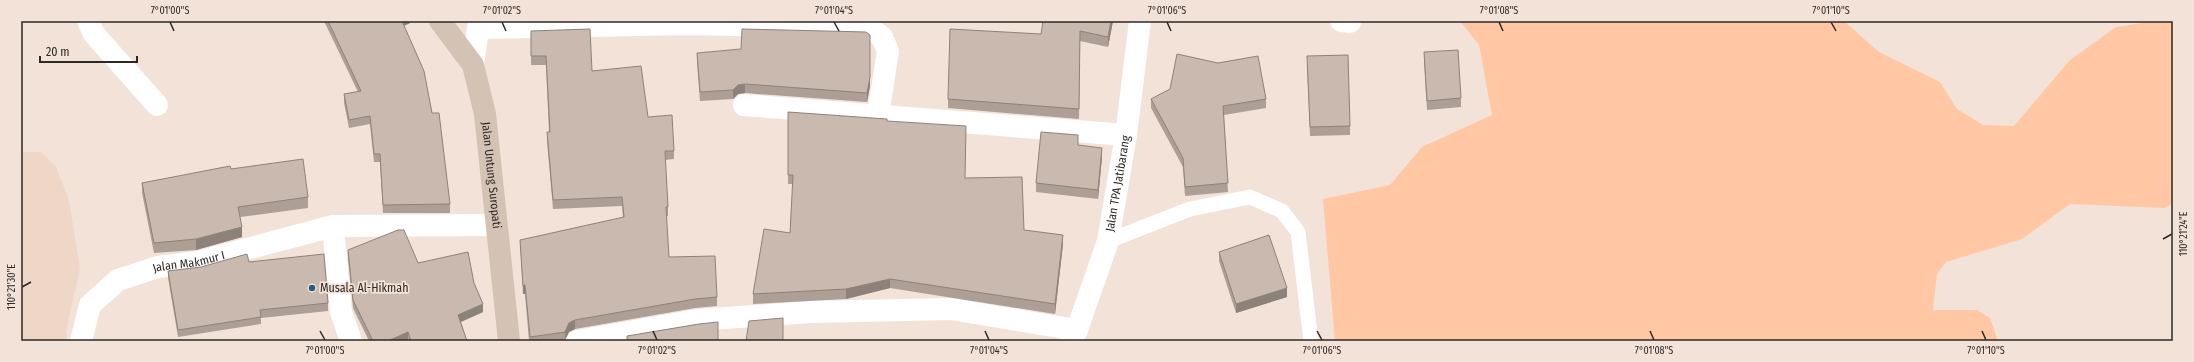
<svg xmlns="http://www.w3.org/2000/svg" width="2194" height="362" font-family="'Fira Sans Condensed',sans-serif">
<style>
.built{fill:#efd7c8}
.green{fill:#ffc7a4}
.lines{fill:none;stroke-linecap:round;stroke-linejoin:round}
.lane{stroke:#fff;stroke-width:15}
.street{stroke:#fff;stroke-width:22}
.secondary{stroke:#d4c2b4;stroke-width:22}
.wall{fill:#ad9f96}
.shaded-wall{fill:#8d827a}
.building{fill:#c9b9af;stroke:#8d827a}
.ticks{fill:none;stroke:#2e2824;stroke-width:1.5}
.poi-dot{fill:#295e7a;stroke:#f3e2d8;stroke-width:1.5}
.labels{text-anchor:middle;stroke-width:3.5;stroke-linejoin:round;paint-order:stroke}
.street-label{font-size:12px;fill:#2e2824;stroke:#f3e2d8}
.poi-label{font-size:12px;fill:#2e2824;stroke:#f3e2d8;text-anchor:start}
.neatline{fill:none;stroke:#2e2824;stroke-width:1.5}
.ticks-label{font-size:10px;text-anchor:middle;fill:#2e2824}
</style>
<rect width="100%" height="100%" fill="#f3e2d8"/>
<path class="built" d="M 21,152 L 41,152 L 56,167 L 69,200 L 80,269 L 66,331 L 67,341 L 21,341 Z"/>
<path class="green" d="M 1460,21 L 1844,21 L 1879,52 L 1940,82 L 1957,109 L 1983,125 L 2014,126 L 2070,60 L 2116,27 L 2156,21 L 2172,21 L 2173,203 L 2165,208 L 2070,204 L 2022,239 L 1946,262 L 1937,274 L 1933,310 L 1977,310 L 1990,318 L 1998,341 L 1335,341 L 1323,199 L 1390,185 L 1422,147 L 1492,115 L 1479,45 Z"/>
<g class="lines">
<path class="lane" d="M 1108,241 L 1190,209 L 1250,197 L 1282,211 L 1298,232 L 1311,341"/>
<g class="street">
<path d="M 88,21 L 94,34 L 157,105"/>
<path d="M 1341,21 L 1350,22"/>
<path d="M 478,28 L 689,24 L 870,28 L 882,37 L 888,51 L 878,115"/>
<path d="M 473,65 L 479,21"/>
<path d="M 744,105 L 1126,135"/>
<path d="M 333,226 L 341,312 L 351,341"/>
<path id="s1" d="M 81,341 L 90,305 L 118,280 L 158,267 L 198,262 L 333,226 L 496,225"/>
<path d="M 577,341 L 697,320 L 811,312 L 951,309 L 1077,330"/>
<path id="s2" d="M 1071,341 L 1077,330 L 1108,241 L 1126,135 L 1140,21"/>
</g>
<path class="secondary" id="s3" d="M 440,21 L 473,65 L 485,114 L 509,341"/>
</g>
<path class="wall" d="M 324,21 L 410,21 L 410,23 L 404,26 L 432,113 L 450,204 L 450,213 L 383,213 L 380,162 L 374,162 L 370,124 L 349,128 L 344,103 L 344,94 L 358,92 Z
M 1043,21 L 1113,21 L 1108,47 L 1080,41 L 1079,119 L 948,108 L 948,99 L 1041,34 Z
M 531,31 L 592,71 L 648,117 L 674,151 L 674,159 L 665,160 L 668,207 L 668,216 L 666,216 L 669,257 L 717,297 L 717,306 L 695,308 L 575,329 L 569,332 L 565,340 L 561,341 L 529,341 L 525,294 L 523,294 L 520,240 L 623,218 L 622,206 L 553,209 L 547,141 L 547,132 L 549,132 L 546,65 L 531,65 Z
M 1424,52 L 1461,98 L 1461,107 L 1427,110 L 1424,61 Z
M 697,53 L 870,86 L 867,102 L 745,93 L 738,94 L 733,99 L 700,101 L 697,62 Z
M 1307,65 L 1350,126 L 1350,135 L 1310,136 Z
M 1151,99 L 1266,99 L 1266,108 L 1224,115 L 1228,192 L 1185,196 L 1183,167 L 1151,108 Z
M 788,112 L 887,121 L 965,178 L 1024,230 L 1063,244 L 1055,314 L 890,288 L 846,299 L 753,304 L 753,294 L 790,233 L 793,184 L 788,184 Z
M 1078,145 L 1102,157 L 1098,199 L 1036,192 L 1036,183 Z
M 231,169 L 308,197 L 308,208 L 240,217 L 242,237 L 196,250 L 154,253 L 142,193 L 142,183 Z
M 348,250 L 418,263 L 474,283 L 483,312 L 461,322 L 467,341 L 409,341 L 408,340 L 406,341 L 369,341 L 353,308 L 348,258 Z
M 1219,252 L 1287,297 L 1236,313 L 1219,261 Z
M 249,262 L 328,303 L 328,311 L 261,318 L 261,324 L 178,337 L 168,278 L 168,271 Z"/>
<path class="shaded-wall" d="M 401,21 L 410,21 L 410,23 L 401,27 Z
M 1111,21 L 1113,21 L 1108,47 L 1108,37 Z
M 870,77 L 870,86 L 867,102 L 867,93 Z
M 745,84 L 745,93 L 738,94 L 733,99 L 733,90 L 738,85 Z
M 1102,148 L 1102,157 L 1098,199 L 1098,190 Z
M 242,227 L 242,237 L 196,250 L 196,239 Z
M 1063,235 L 1063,244 L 1055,314 L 1055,304 Z
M 890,279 L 890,288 L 846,299 L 846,289 Z
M 525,285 L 525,294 L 523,294 L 523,286 Z
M 1287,288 L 1287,297 L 1236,313 L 1236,304 Z
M 483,304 L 483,312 L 458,323 L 458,315 Z
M 575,320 L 575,329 L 569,332 L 565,340 L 565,332 L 569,323 Z
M 408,332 L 408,340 L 406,341 L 388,341 Z"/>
<path class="building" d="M 328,21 L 402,21 L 424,71 L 432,113 L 439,113 L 450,204 L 383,205 L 380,154 L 374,154 L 370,116 L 349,120 L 344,94 L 361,91 Z
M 1043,21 L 1111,21 L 1108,37 L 1080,31 L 1079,109 L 948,99 L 950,29 L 1041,34 Z
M 590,29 L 592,71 L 641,66 L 648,117 L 672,115 L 674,151 L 665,151 L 668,207 L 666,207 L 669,257 L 715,256 L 717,297 L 695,299 L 575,320 L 569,323 L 565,332 L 530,337 L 525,285 L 523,286 L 520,240 L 624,217 L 622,197 L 553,200 L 547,132 L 550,132 L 546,56 L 531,56 L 531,31 Z
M 742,29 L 866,32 L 870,35 L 870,77 L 867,93 L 745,84 L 738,85 L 733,90 L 700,92 L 697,53 L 741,49 Z
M 1458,50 L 1461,98 L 1427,101 L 1424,52 Z
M 1177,54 L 1218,63 L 1258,56 L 1266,99 L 1223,106 L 1228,183 L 1185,187 L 1183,158 L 1151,99 L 1170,89 Z
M 1348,55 L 1350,126 L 1310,127 L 1307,56 Z
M 788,112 L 887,119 L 887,121 L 966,126 L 965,178 L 1022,177 L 1024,230 L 1063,235 L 1055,304 L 890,279 L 846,289 L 753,294 L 764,229 L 790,233 L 793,175 L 788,175 Z
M 1041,132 L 1078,135 L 1078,145 L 1102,148 L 1098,190 L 1036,183 Z
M 303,159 L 308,197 L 238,207 L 242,227 L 196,239 L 154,243 L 142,183 L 230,166 L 231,169 Z
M 398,230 L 404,230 L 418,263 L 468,252 L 474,283 L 483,304 L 458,315 L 467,341 L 411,341 L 408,332 L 388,341 L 373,341 L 353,300 L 348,250 Z
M 1269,235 L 1287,288 L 1236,304 L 1219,252 Z
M 247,254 L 249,262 L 324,254 L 328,303 L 260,310 L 261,317 L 178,330 L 168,271 L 201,267 Z
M 783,318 L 783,341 L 746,341 L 749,321 Z
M 718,322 L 718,341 L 627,341 L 627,336 L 699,324 Z"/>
<path class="ticks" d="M 170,22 L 174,31M 502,22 L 506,31M 834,22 L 839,31M 1167,22 L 1171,31M 1499,22 L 1503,31M 1831,22 L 1836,31M 2163,239 L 2172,234M 22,287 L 31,282M 320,331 L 325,340M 653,331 L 657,340M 985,331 L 989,340M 1317,331 L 1322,340M 1650,331 L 1654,340M 1982,331 L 1986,340"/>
<circle class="poi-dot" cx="312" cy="288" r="4"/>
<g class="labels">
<g class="street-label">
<text dy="4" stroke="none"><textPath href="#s3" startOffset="167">Jalan Untung Suropati</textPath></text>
<text dy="4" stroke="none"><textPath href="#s2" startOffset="165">Jalan TPA Jatibarang</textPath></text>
<text dy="4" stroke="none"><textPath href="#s1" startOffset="148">Jalan Makmur I</textPath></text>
</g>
<g class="poi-label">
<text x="320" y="292">Musala Al-Hikmah</text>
</g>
</g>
<rect width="2194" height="362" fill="none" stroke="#f3e2d8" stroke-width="44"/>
<path d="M40 56v6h97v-6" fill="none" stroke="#2e2824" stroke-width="2"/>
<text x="46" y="56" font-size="12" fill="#2e2824" stroke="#f3e2d8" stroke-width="3" paint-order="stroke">20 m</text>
<rect x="22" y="22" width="2150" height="318" class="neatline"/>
<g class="ticks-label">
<text x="170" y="14">7°01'00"S</text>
<text x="502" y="14">7°01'02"S</text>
<text x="834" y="14">7°01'04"S</text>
<text x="1167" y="14">7°01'06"S</text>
<text x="1499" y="14">7°01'08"S</text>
<text x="1831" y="14">7°01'10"S</text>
<text transform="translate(2183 234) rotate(-90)" y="4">110°21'24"E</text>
<text transform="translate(11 287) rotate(-90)" y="4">110°21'30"E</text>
<text x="325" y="354">7°01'00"S</text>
<text x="657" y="354">7°01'02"S</text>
<text x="989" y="354">7°01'04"S</text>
<text x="1322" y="354">7°01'06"S</text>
<text x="1654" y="354">7°01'08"S</text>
<text x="1986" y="354">7°01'10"S</text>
</g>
</svg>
